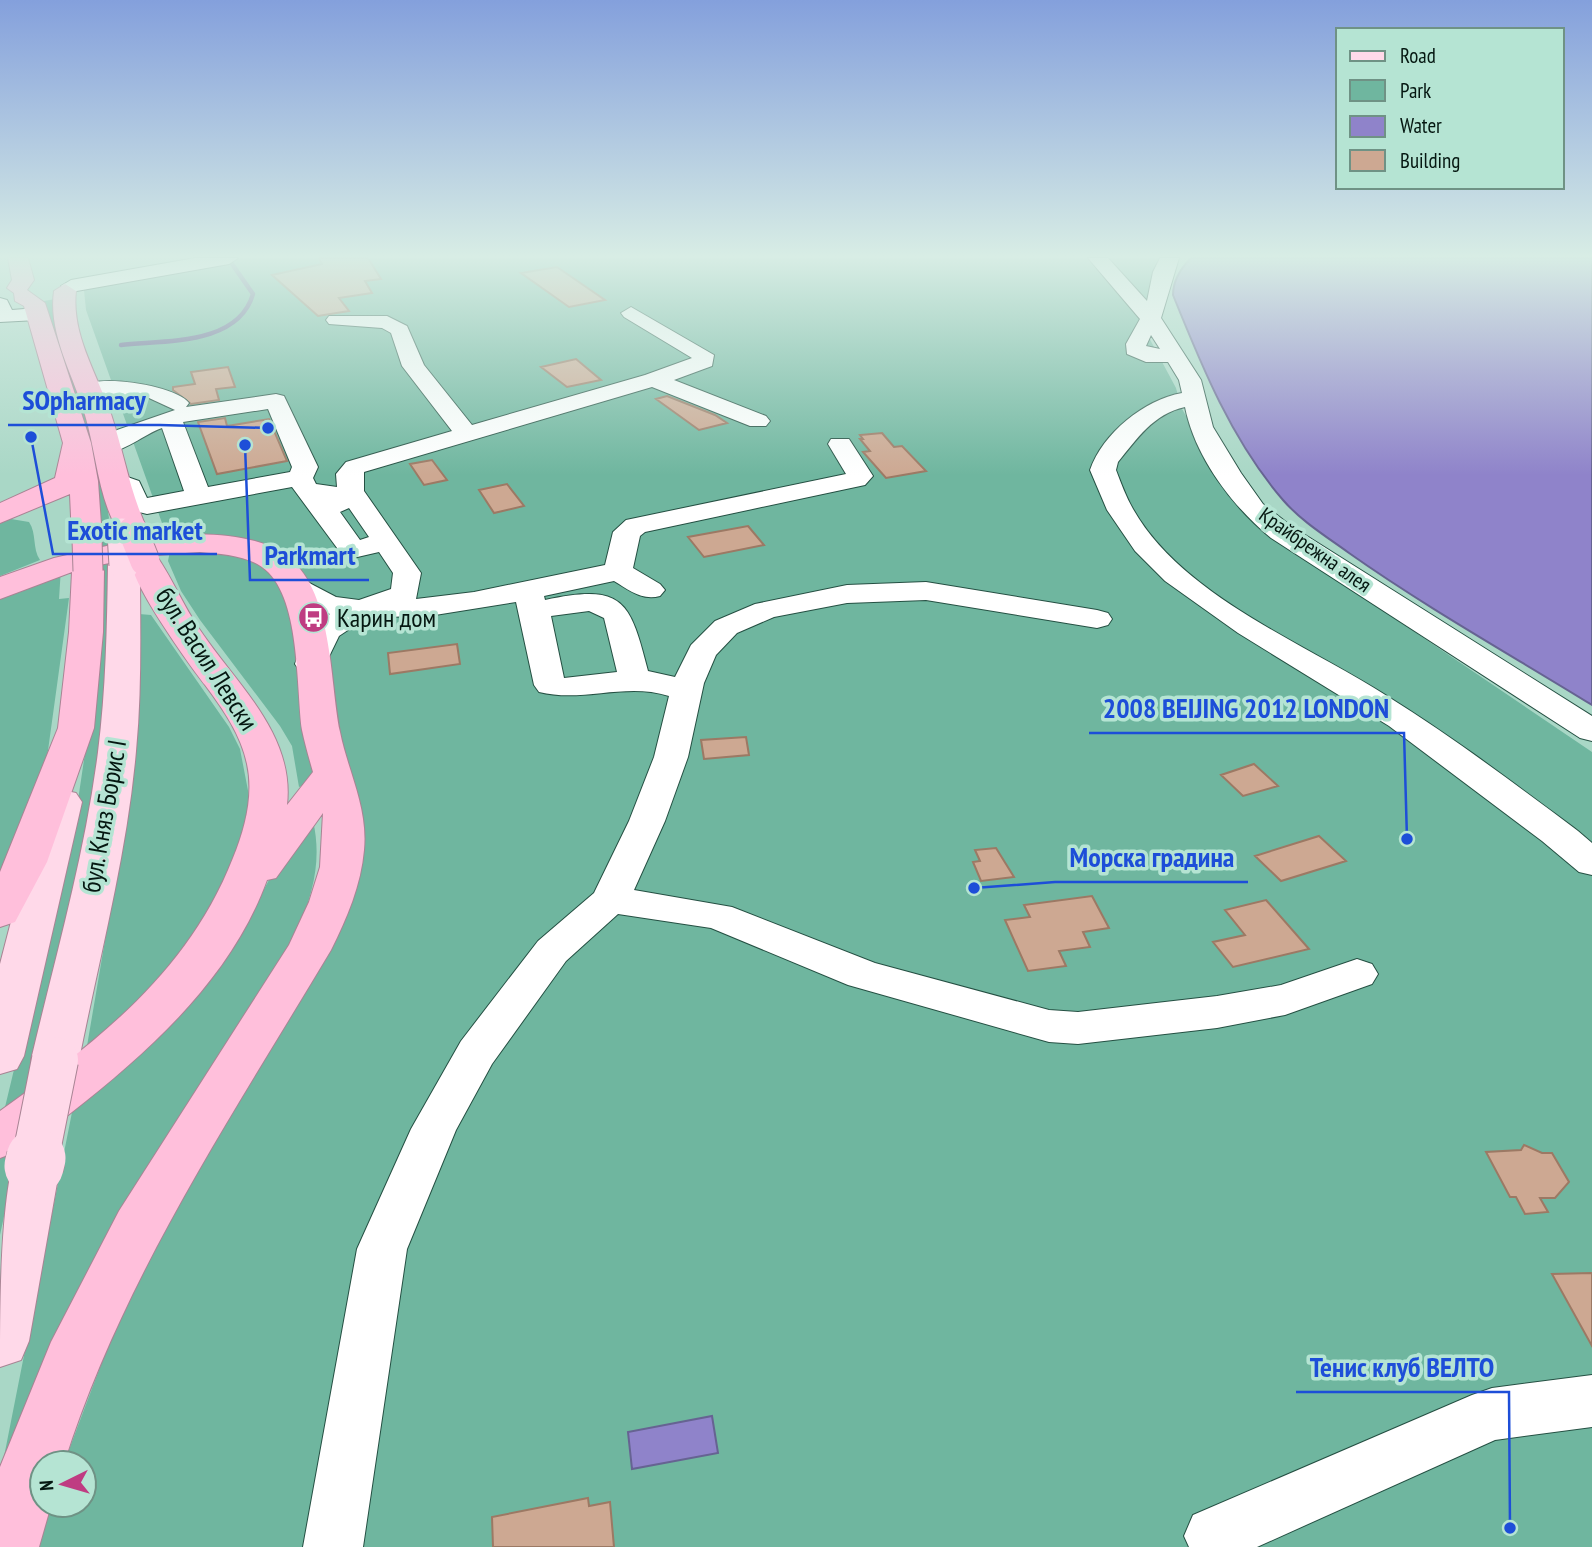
<svg xmlns="http://www.w3.org/2000/svg" width="1592" height="1547" font-family="'PT Sans Narrow',sans-serif">
<style>
.green{fill:#6fb69f}
.water{fill:#8f83ca;stroke:#666392;stroke-width:2}
.lines{fill:none;stroke-linecap:round;stroke-linejoin:round}
.stream{stroke:#666392;stroke-width:4.5}
.building{fill:#cda892;stroke:#9c7964;stroke-width:2}
.minor-casing{stroke:#255043;stroke-width:2}
.major-casing{stroke:#a88494;stroke-width:2}
.highway-casing{stroke:#a88494;stroke-width:2}
.minor{fill:#fff;fill-rule:evenodd}
.major{fill:#ffd9e9;fill-rule:evenodd}
.highway{fill:#ffbfdb;fill-rule:evenodd}
.major-bridge-far2-casing{stroke:#a88494;stroke-width:31;stroke-linecap:butt}
.major-bridge-far1-casing{stroke:#a88494;stroke-width:48;stroke-linecap:butt}
.major-bridge-casing{stroke:#a88494;stroke-width:60;stroke-linecap:butt}
.highway-bridge-casing{stroke:#a88494;stroke-width:31;stroke-linecap:butt}
.major-bridge-far2{stroke:#ffd9e9;stroke-width:29}
.major-bridge-far1{stroke:#ffd9e9;stroke-width:46}
.major-bridge{stroke:#ffd9e9;stroke-width:59}
.highway-bridge{stroke:#ffbfdb;stroke-width:29}
.labels{text-anchor:middle;stroke-width:7;stroke-linejoin:round;paint-order:stroke}
.far-street-label{font-size:21px;fill:#051711;stroke:#b5e4d3}
.poi-label{font-size:26px;fill:#051711;stroke:#b5e4d3;text-anchor:start}
.street-label{font-size:26px;fill:#051711;stroke:#b5e4d3}
.leader{fill:none;stroke:#1d4ed8;stroke-width:2.5}
.callout-dot{fill:#1d4ed8;stroke:#b5e4d3;stroke-width:2.5}
.callout-label{font-size:28px;text-anchor:middle;font-weight:bold;fill:#1d4ed8;stroke:#b5e4d3;stroke-width:7;stroke-linejoin:round;paint-order:stroke}
</style>
<rect width="100%" height="100%" fill="#a9d7c6"/>
<path class="green" d="M 241,258 L 1086,258 L 1138,317 L 1176,388 L 1181,407 L 1232,499 L 1261,528 L 1592,752 L 1592,1547 L 36,1547 L 50,1505 L 84,1505 L 84,1463 L 64,1463 L 108,1346 L 165,1228 L 350,903 L 290,563 L 167,537 L 86,310 L 84,290 Z
M 1103,258 L 1162,258 L 1147,301 Z
M 55,299 L 102,475 L 109,518 L 113,645 L 94,796 L 0,1235 L 0,1128 L 77,807 L 88,733 L 101,562 L 39,302 Z
M 11,519 L 29,522 C 37,534 32,548 40,560 L 0,576 L 0,521 Z
M 170,551 L 240,554 L 268,570 L 289,597 L 316,781 L 299,787 L 292,746 L 280,726 L 200,620 L 181,591 L 168,561 Z
M 61,568 L 59,599 L 69,598 L 46,765 L 0,884 L 0,592 Z
M 139,614 L 151,615 L 229,727 L 240,749 L 250,801 L 246,829 L 205,922 L 150,989 L 120,1020 L 87,1046 L 110,911 Z
M 313,821 C 322,859 313,892 299,928 L 0,1477 L 75,1097 L 242,929 L 274,871 Z"/>
<path class="water" d="M 1191,258 L 1592,258 L 1592,705 C 1511,655 1427,608 1349,553 C 1327,537 1301,521 1283,500 C 1232,441 1202,367 1173,295 C 1173,280 1180,269 1191,258 Z
M 712,1416 L 718,1453 L 632,1469 L 628,1432 Z"/>
<g class="lines">
<path class="stream" d="M 121,345 C 164,340 238,346 253,294 L 232,264"/>
</g>
<path class="building" d="M 319,258 L 368,258 L 381,279 L 365,281 L 372,293 L 339,298 L 349,311 L 318,316 L 272,275 L 322,264 Z
M 557,267 L 605,300 L 569,307 L 521,273 Z
M 576,359 L 601,380 L 567,387 L 541,367 Z
M 228,367 L 235,387 L 216,389 L 219,400 L 191,404 L 173,390 L 173,387 L 195,384 L 191,372 Z
M 667,396 L 715,415 L 727,423 L 699,430 L 656,399 Z
M 225,418 L 227,426 L 269,419 L 287,461 L 217,474 L 198,422 Z
M 882,433 L 894,447 L 902,446 L 926,471 L 886,478 L 863,452 L 870,451 L 860,439 L 863,439 L 860,435 Z
M 432,460 L 447,480 L 424,485 L 410,464 Z
M 507,484 L 524,506 L 494,513 L 479,490 Z
M 748,526 L 764,545 L 704,557 L 688,537 Z
M 457,644 L 460,664 L 390,674 L 388,653 Z
M 746,737 L 749,755 L 704,759 L 701,740 Z
M 1254,764 L 1278,786 L 1243,796 L 1221,775 Z
M 1319,836 L 1346,861 L 1281,881 L 1255,856 Z
M 996,848 L 1014,877 L 981,881 L 973,862 L 980,861 L 975,850 Z
M 1092,896 L 1109,928 L 1083,932 L 1090,947 L 1059,951 L 1066,966 L 1028,971 L 1005,920 L 1030,917 L 1024,905 Z
M 1266,900 L 1309,949 L 1233,967 L 1213,942 L 1245,935 L 1225,910 Z
M 1524,1145 L 1542,1153 L 1552,1153 L 1569,1182 L 1555,1198 L 1540,1198 L 1548,1212 L 1525,1214 L 1516,1197 L 1510,1197 L 1486,1152 L 1521,1150 Z
M 1592,1273 L 1592,1346 L 1552,1274 Z
M 588,1498 L 589,1506 L 610,1502 L 614,1547 L 493,1547 L 492,1517 Z"/>
<g class="lines">
<defs>
<path id="minor" d="M 195,258 L 238,258 L 229,264 L 71,292 L 61,286 L 71,280 Z
M 1088,258 L 1108,258 L 1147,301 L 1153,272 L 1160,258 L 1179,258 L 1161,318 L 1201,380 L 1213,427 L 1241,473 L 1263,504 L 1291,526 L 1592,716 L 1592,741 L 1580,738 L 1271,538 C 1232,506 1195,457 1185,407 C 1153,414 1137,439 1118,462 L 1116,470 C 1121,483 1126,497 1133,509 C 1182,596 1306,644 1387,696 C 1453,737 1516,785 1578,831 L 1592,843 L 1592,875 L 1579,872 L 1542,841 L 1389,726 L 1238,633 L 1165,581 L 1135,551 L 1107,510 L 1090,470 C 1103,433 1144,400 1182,393 L 1179,380 L 1168,362 L 1146,362 L 1127,354 L 1126,344 L 1140,319 ZM 1151,335 L 1160,349 L 1146,346 Z
M 0,298 L 7,300 L 12,310 L 37,308 L 47,314 L 37,320 L 0,322 Z
M 631,307 L 714,355 L 712,366 L 674,380 L 766,416 L 770,421 L 766,426 L 750,426 L 652,387 L 364,472 L 364,491 L 421,573 L 416,599 L 474,592 L 605,565 L 613,532 L 626,520 L 846,474 L 828,444 L 831,439 L 849,439 L 873,476 L 865,485 L 645,532 L 640,536 L 633,568 L 660,584 L 665,590 L 660,596 C 642,601 629,590 614,581 L 544,596 L 545,600 C 624,583 630,601 648,671 L 675,677 L 691,645 L 715,621 L 755,604 L 847,585 L 926,582 L 1097,610 L 1108,613 L 1112,619 L 1108,625 L 1097,628 L 926,600 L 847,603 L 774,617 L 737,633 L 716,655 L 704,683 L 688,757 L 665,821 L 634,890 L 732,907 L 875,963 L 1049,1010 L 1078,1012 L 1217,996 L 1281,985 L 1357,959 L 1372,964 L 1378,974 L 1372,984 L 1285,1015 L 1217,1028 L 1078,1044 L 1049,1042 L 848,985 L 711,928 L 618,914 L 566,961 L 492,1064 L 456,1130 L 407,1249 L 363,1547 L 303,1547 L 357,1249 L 411,1129 L 461,1041 L 538,941 L 594,893 L 629,821 L 654,757 L 669,696 C 625,682 583,703 539,692 L 534,685 L 516,602 L 435,615 L 366,618 L 339,636 L 322,671 L 311,673 L 300,671 L 295,664 C 303,643 311,627 330,614 L 306,605 L 279,584 L 284,578 L 294,575 L 336,597 L 359,600 L 391,589 L 393,573 L 379,552 L 353,558 L 343,556 L 292,487 L 147,514 L 127,509 L 119,491 L 104,485 L 100,480 L 104,475 L 113,472 L 139,481 L 147,498 L 184,491 L 162,428 C 142,435 119,457 98,452 L 95,447 L 117,430 L 175,410 L 149,398 L 90,396 L 79,389 C 91,372 176,385 189,403 L 186,407 L 276,394 L 284,396 L 318,467 L 313,478 L 316,484 L 337,487 L 336,474 L 346,462 L 452,431 L 402,366 L 391,333 L 382,328 L 329,324 L 326,320 L 329,316 L 387,316 L 407,326 L 424,365 L 472,425 L 645,375 L 692,358 L 624,317 L 621,313 ZM 268,409 L 292,467 L 290,472 L 208,487 L 183,422 ZM 349,508 L 369,537 L 360,540 L 340,512 ZM 589,611 L 604,618 L 617,672 L 564,678 L 551,616 Z
M 1592,1375 L 1592,1427 L 1495,1440 L 1257,1547 L 1189,1547 L 1184,1536 L 1193,1515 L 1472,1395 L 1492,1388 Z"/>
<path id="major" d="M 124,556 L 135,558 L 140,565 C 140,627 142,689 136,751 C 127,855 99,958 79,1060 L 72,1073 L 55,1078 L 38,1073 L 31,1060 C 55,958 85,855 98,752 C 106,690 107,627 108,565 L 113,558 Z
M 62,790 L 76,793 L 82,802 L 24,1056 L 17,1069 L 0,1074 L 0,964 L 42,802 L 48,793 Z
M 34,1145 L 52,1151 L 60,1166 L 29,1341 L 21,1360 L 0,1367 C 0,1308 0,1202 16,1151 Z"/>
<path id="highway" d="M 8,258 L 28,258 L 34,280 L 27,290 L 45,303 L 91,443 L 98,481 L 102,539 L 98,545 L 87,548 L 76,545 L 72,539 L 70,494 L 0,523 L 0,503 L 55,478 L 63,443 L 24,306 L 15,301 L 14,293 L 7,288 L 12,280 Z
M 65,284 L 76,291 C 71,334 97,374 111,414 C 124,453 130,493 148,531 L 144,537 L 134,540 C 177,533 246,528 284,554 C 334,588 329,679 340,732 C 348,772 368,807 364,850 C 361,885 347,918 331,950 C 232,1116 123,1277 64,1463 L 42,1463 L 42,1505 L 51,1505 L 39,1547 L 0,1547 L 0,1467 L 51,1342 L 119,1211 L 289,945 L 309,902 L 320,867 L 323,813 L 276,878 L 267,880 C 232,977 151,1050 72,1112 C 49,1130 27,1149 0,1158 L 0,1111 C 98,1041 188,973 233,858 C 245,829 254,795 247,764 C 241,735 223,709 205,685 C 189,664 129,581 131,559 L 99,565 L 104,571 L 103,632 L 94,728 L 47,862 L 15,922 L 0,927 L 0,872 L 58,728 L 69,632 L 72,572 L 0,599 L 0,577 L 54,558 L 133,540 L 122,537 C 98,502 97,455 85,415 C 73,374 48,334 54,291 ZM 200,552 C 220,554 245,555 262,567 C 301,594 296,687 302,730 C 305,744 309,758 313,772 L 287,805 C 295,734 236,684 200,630 C 183,606 173,579 156,555 Z"/>
</defs>
<use href="#minor" class="minor-casing"/>
<use href="#major" class="major-casing"/>
<use href="#highway" class="highway-casing"/>
<use href="#minor" class="minor"/>
<use href="#major" class="major"/>
<use href="#highway" class="highway"/>
<defs>
<path id="major-bridge-far2" d="M 122,533 L 124,565"/>
<path id="major-bridge-far1" d="M 35,1160 L 55,1060"/>
<path id="major-bridge" d="M 34,1166 L 36,1158"/>
<path id="highway-bridge" d="M 133,531 L 145,561
M 87,539 L 88,571"/>
</defs>
<use href="#major-bridge-far2" class="major-bridge-far2-casing"/>
<use href="#major-bridge-far1" class="major-bridge-far1-casing"/>
<use href="#major-bridge" class="major-bridge-casing"/>
<use href="#highway-bridge" class="highway-bridge-casing"/>
<use href="#major-bridge-far2" class="major-bridge-far2"/>
<use href="#major-bridge-far1" class="major-bridge-far1"/>
<use href="#major-bridge" class="major-bridge"/>
<use href="#highway-bridge" class="highway-bridge"/>
</g>
<linearGradient id="sky" x2="0" y2="1"><stop stop-color="#84a0dc"/><stop offset="0.54" stop-color="#d8ede5"/><stop offset="1" stop-color="#d8ede5" stop-opacity="0"/></linearGradient>
<rect width="1592" height="475" fill="url(#sky)"/>
<defs>
<symbol id="bus-disc" viewBox="-11 -11 22 22"><circle r="9.5" fill="#bf3c82" stroke="#b5e4d3"/><path d="M-5-6H5V4H4V6H2V4H-2V6H-4V4H-5ZM-3.5-4V0h7V-4ZM-3.5 1.2v1.5H-2V1.2ZM2 1.2v1.5H3.5V1.2Z" fill="#fff"/></symbol>
</defs>
<g fill-rule="evenodd">
<use href="#bus-disc" x="296" y="600" width="35" height="35"/>
</g>
<g class="labels">
<g class="far-street-label">
<text transform="translate(1315 550) rotate(35)" y="7">Крайбрежна алея</text>
</g>
<g class="poi-label">
<text x="337" y="627">Карин дом</text>
</g>
<g class="street-label">
<text transform="translate(207 659) rotate(57)" y="9">бул. Васил Левски</text>
<text transform="translate(104 816) rotate(-80)" y="9">бул. Княз Борис I</text>
</g>
</g>
<path class="leader" d="M268 428L160 425H8M31 437L53 554H217M245 445L250 580H369M1407 839L1404 733H1089M974 888L1055 882H1248M1510 1528L1509 1392H1296"/>
<g class="callout-dot">
<circle cx="268" cy="428" r="7"/>
<circle cx="31" cy="437" r="7"/>
<circle cx="245" cy="445" r="7"/>
<circle cx="1407" cy="839" r="7"/>
<circle cx="974" cy="888" r="7"/>
<circle cx="1510" cy="1528" r="7"/>
</g>
<g class="callout-label">
<text x="84" y="410">SOpharmacy</text>
<text x="135" y="540">Exotic market</text>
<text x="310" y="565">Parkmart</text>
<text x="1246" y="718">2008 BEIJING 2012 LONDON</text>
<text x="1152" y="867">Морска градина</text>
<text x="1402" y="1377">Тенис клуб ВЕЛТО</text>
</g>
<rect x="1336" y="28" width="228" height="161" fill="#b5e4d3" stroke="#6f9285" stroke-width="2"/>
<rect x="1350" y="51" width="35" height="10" fill="#ffd9e9" stroke="#6f9285" stroke-width="2"/>
<text x="1400" y="63" font-size="21" fill="#051711">Road</text>
<rect x="1350" y="80" width="35" height="21" fill="#6fb69f" stroke="#6f9285" stroke-width="2"/>
<text x="1400" y="98" font-size="21" fill="#051711">Park</text>
<rect x="1350" y="116" width="35" height="21" fill="#8f83ca" stroke="#6f9285" stroke-width="2"/>
<text x="1400" y="133" font-size="21" fill="#051711">Water</text>
<rect x="1350" y="150" width="35" height="21" fill="#cda892" stroke="#6f9285" stroke-width="2"/>
<text x="1400" y="168" font-size="21" fill="#051711">Building</text>
<g transform="translate(63 1484) rotate(265)"><circle r="33" fill="#b5e4d3" stroke="#6f9285" stroke-width="2"/>
<path d="M0-5L12 26L0 18L-12 26Z" fill="#bf3c82"/>
<text y="-10" font-size="19" font-weight="bold" text-anchor="middle" fill="#051711">N</text>
</g>
</svg>
